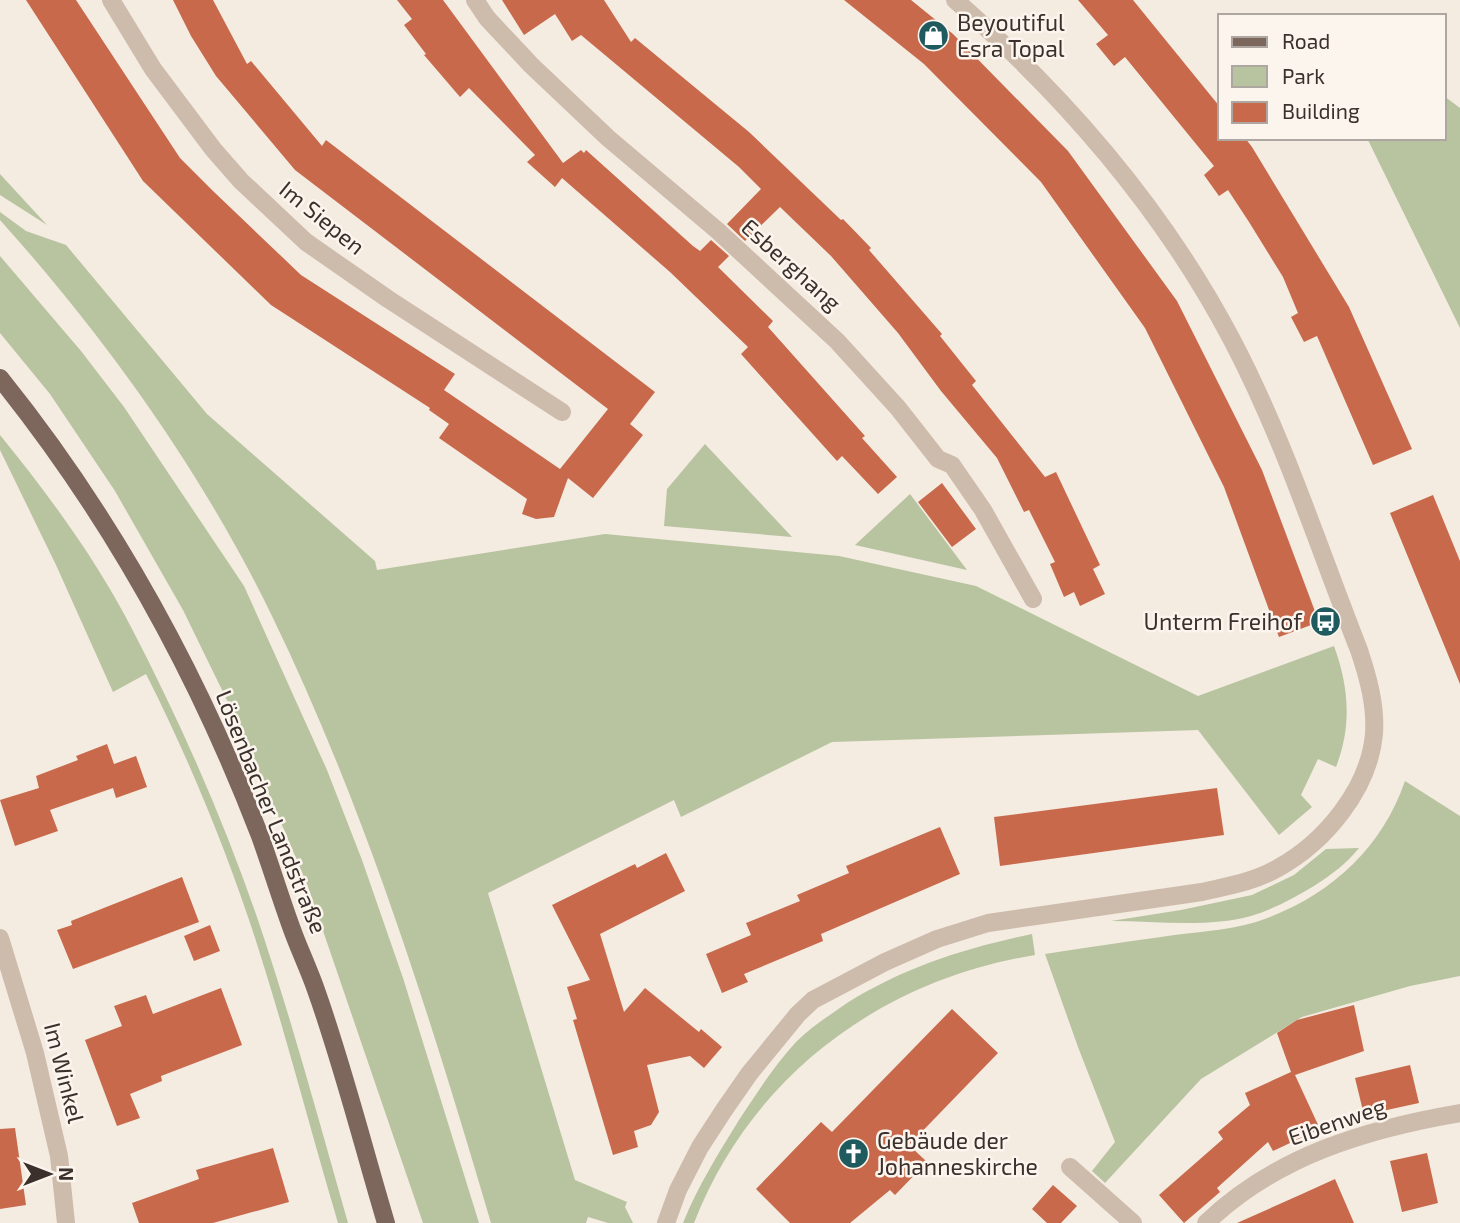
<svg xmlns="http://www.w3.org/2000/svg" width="1460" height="1223" font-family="'Exo 2',sans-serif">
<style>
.green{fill:#b8c4a0}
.building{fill:#c8694b}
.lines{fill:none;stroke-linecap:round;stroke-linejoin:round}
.minor{stroke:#cdbbac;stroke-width:18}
.major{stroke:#7d675c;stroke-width:18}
.labels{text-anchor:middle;stroke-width:5;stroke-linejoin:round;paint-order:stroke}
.poi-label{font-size:23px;fill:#3b302b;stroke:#fbf5ee;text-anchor:start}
.street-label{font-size:23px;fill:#3b302b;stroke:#fbf5ee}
</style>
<rect width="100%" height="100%" fill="#f4ebe1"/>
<path class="green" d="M 1444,96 L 1460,108 L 1460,328 L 1367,138 L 1444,138 Z
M 0,174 L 47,225 L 0,195 Z
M 0,212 L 26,231 L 66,245 L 207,414 L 375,561 L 377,570 L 605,534 L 839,556 L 976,586 L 1198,696 L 1334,646 C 1349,687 1352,726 1336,767 L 1318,759 L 1301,795 L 1312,807 L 1279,835 L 1198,730 L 832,742 L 681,817 L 674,800 L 488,893 L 575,1180 L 627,1202 L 625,1207 L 633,1223 L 608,1223 L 588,1217 L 586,1223 L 491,1223 C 430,1016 366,810 272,616 C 202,472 107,339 0,220 Z
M 0,256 L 81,351 L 124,407 L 244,586 L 327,770 L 362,860 L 403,978 L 479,1223 L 423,1223 L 307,884 L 242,731 L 183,610 L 115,491 L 50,394 L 0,333 Z
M 0,435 C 48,494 96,559 131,627 C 183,727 229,832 264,938 C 295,1032 321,1128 348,1223 L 338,1223 C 310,1129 286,1034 256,941 C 227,851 189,759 146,674 L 113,692 L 56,565 L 0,450 Z
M 705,444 L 792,537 L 664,526 L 667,489 Z
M 910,494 L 967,570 L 855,545 Z
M 1405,781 L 1460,816 L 1460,976 L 1410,986 L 1302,1017 L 1201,1079 L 1105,1183 L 1092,1171 L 1115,1142 L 1078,1047 L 1045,954 C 1084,948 1122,942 1161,937 C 1192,932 1226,931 1256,922 C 1326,899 1381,851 1405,781 Z
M 1359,848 C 1346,864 1331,875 1314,886 C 1294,898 1274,909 1251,916 C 1207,928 1156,921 1111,921 L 1181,910 L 1252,895 L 1294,875 L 1326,849 Z
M 1032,934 L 1035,955 C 881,980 751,1076 694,1223 L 683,1223 C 698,1186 718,1154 739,1120 C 757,1093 774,1066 796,1042 C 811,1027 830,1015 847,1003 C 905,967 965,948 1032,934 Z"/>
<path class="building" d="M 26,0 L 76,0 L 180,158 L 213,191 L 301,275 L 455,374 L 444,390 L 560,469 L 608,409 L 295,170 L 216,76 L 191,36 L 173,0 L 213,0 L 247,64 L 251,61 L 322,146 L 326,140 L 655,392 L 630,424 L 643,435 L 593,498 L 568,478 L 554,517 L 536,519 L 522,514 L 527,499 L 439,438 L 449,424 L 429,410 L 430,408 L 271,305 L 143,181 Z
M 397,0 L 443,0 L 563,163 L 581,150 L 584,153 L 586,150 L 693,246 L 700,251 L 711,240 L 729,256 L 718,267 L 773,321 L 768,327 L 865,436 L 862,438 L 897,477 L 878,494 L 842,456 L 837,461 L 741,354 L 748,347 L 670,272 L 562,178 L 555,187 L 527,162 L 535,155 L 469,88 L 460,97 L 424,55 L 426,54 L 404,25 L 412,19 Z
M 502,0 L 604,0 L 631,42 L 635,38 L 749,132 L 841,220 L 843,219 L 871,248 L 869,250 L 942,334 L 940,336 L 976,381 L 972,385 L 1045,477 L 1056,472 L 1100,565 L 1093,569 L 1105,594 L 1080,606 L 1074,592 L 1064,597 L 1050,564 L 1055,562 L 1029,510 L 1024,512 L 997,458 L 941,391 L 898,333 L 831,256 L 780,207 L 745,241 L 727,224 L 761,189 L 739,167 L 581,35 L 572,41 L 555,14 L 524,35 Z
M 844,0 L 911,0 L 953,34 L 1068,151 L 1177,301 L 1262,470 L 1319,622 L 1279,637 L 1224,487 L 1145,328 L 1041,182 L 924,64 Z
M 1078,0 L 1133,0 L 1220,107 L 1220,138 L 1245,138 L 1252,147 L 1349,307 L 1412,449 L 1373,465 L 1317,336 L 1304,342 L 1291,317 L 1298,313 L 1283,277 L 1249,222 L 1228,190 L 1219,196 L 1204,175 L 1214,166 L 1125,57 L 1114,66 L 1096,44 L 1108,35 Z
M 942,483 L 976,529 L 952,547 L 918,502 Z
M 1433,495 L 1460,561 L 1460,684 L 1390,513 Z
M 107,744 L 114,764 L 136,756 L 147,787 L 116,798 L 113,788 L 50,810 L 58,831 L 15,846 L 0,800 L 39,788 L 36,776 L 78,760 L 76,756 Z
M 1217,788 L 1224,835 L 1000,866 L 994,817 Z
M 940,827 L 960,874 L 821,934 L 823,941 L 744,974 L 748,982 L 722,993 L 706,954 L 751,935 L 746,923 L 800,901 L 797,895 L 849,873 L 846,866 Z
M 666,853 L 685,891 L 600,934 L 624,1012 L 645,988 L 699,1032 L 701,1029 L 722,1047 L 704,1068 L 690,1056 L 647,1065 L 659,1112 L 651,1125 L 634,1131 L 638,1147 L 613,1155 L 573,1020 L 577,1019 L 567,987 L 590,980 L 552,905 L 635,864 L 637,868 Z
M 182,877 L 199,922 L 73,969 L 57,930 L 72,925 L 71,921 Z
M 210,925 L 220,951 L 194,961 L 184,936 Z
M 221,988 L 242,1045 L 161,1076 L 162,1081 L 130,1094 L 140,1118 L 117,1126 L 85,1040 L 122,1026 L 114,1006 L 146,995 L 153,1014 Z
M 1354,1005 L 1364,1051 L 1295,1075 L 1320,1129 L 1273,1151 L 1268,1142 L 1217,1188 L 1220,1192 L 1184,1223 L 1159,1195 L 1223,1139 L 1218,1132 L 1250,1105 L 1245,1093 L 1291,1072 L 1277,1033 L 1297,1020 Z
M 952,1009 L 998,1053 L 909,1145 L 927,1162 L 895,1195 L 890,1190 L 850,1223 L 790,1223 L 756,1189 L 821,1122 L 832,1132 Z
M 1410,1065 L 1419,1103 L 1364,1115 L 1355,1078 Z
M 15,1128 L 26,1205 L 0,1209 L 0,1129 Z
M 273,1148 L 289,1202 L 213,1223 L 139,1223 L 132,1203 L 199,1179 L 196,1170 Z
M 1427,1153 L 1438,1203 L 1402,1212 L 1390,1161 Z
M 1335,1179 L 1354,1223 L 1237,1223 L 1302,1194 Z
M 1053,1185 L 1077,1206 L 1061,1223 L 1047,1223 L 1032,1209 Z"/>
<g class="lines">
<path class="minor" d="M 111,0 L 153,69 L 213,149 L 241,181 L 306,242 L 388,299 L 562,412
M 475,0 L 487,18 L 531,65 L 608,138 L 718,231 L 837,341 L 898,408 L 938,459 L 952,465 L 983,510 L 1033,599
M 0,938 L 35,1053 L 59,1156 L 66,1223
M 1070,1167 L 1133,1223
M 666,1223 L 678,1190 L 700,1147 L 724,1110 L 749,1074 L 798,1014 L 813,1000 L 885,962 L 937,939 L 988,923 L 1202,892 C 1228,886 1254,882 1278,868 C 1325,842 1369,789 1374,734 C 1376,705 1368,677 1359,650 C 1318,546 1284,439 1232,340 C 1164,211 1065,96 955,0
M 1206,1223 C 1276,1156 1366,1129 1460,1113"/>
<path class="major" d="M 0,378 C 110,515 197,672 260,836 C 270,864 279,893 289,921 C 297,945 308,967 316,990 C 343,1066 363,1146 386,1223"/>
</g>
<defs>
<symbol id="shop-disc" viewBox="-11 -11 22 22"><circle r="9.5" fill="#1f5a5e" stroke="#fbf5ee"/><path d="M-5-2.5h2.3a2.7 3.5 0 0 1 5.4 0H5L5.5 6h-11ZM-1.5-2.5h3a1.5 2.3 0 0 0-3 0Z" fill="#fff"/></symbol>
<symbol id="bus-disc" viewBox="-11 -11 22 22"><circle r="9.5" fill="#1f5a5e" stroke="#fbf5ee"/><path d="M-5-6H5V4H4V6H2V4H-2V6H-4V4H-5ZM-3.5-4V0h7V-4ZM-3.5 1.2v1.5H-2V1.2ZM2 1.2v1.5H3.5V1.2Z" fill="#fff"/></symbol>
<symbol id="church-disc" viewBox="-11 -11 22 22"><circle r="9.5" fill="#1f5a5e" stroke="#fbf5ee"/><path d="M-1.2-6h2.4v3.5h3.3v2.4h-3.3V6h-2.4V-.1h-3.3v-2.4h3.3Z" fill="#fff"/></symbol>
</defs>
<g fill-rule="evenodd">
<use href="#shop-disc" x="916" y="18" width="35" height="35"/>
<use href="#bus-disc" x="1308" y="604" width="35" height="35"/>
<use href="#church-disc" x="836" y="1136" width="35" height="35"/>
</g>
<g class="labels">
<g class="poi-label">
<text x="957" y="31">Beyoutiful<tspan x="957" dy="26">Esra Topal</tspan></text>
<text x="1302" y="630" text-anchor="end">Unterm Freihof</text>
<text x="877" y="1149">Gebäude der<tspan x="877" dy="26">Johanneskirche</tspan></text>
</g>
<g class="street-label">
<text transform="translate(322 218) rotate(39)" y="8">Im Siepen</text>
<text transform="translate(791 265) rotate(42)" y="8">Esberghang</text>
<text transform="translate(271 812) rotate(68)" y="8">Lösenbacher Landstraße</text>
<text transform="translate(64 1073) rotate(76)" y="8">Im Winkel</text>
<text transform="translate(1337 1122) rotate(-19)" y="8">Eibenweg</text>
</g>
</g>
<rect x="1218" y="14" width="228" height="126" fill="#fbf5ee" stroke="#aea6a0" stroke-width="2"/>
<rect x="1232" y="37" width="35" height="10" fill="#7d675c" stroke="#aea6a0" stroke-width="2"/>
<text x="1282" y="49" font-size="21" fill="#3b302b">Road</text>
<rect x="1232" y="66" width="35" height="21" fill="#b8c4a0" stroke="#aea6a0" stroke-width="2"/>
<text x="1282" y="84" font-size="21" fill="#3b302b">Park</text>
<rect x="1232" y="102" width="35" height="21" fill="#c8694b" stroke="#aea6a0" stroke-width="2"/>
<text x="1282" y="119" font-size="21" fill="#3b302b">Building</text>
<g transform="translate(49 1174) rotate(90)" stroke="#fbf5ee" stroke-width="5" paint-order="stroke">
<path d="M0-5L12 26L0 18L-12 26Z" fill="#3b302b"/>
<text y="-10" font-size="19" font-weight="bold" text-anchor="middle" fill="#3b302b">N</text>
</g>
</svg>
